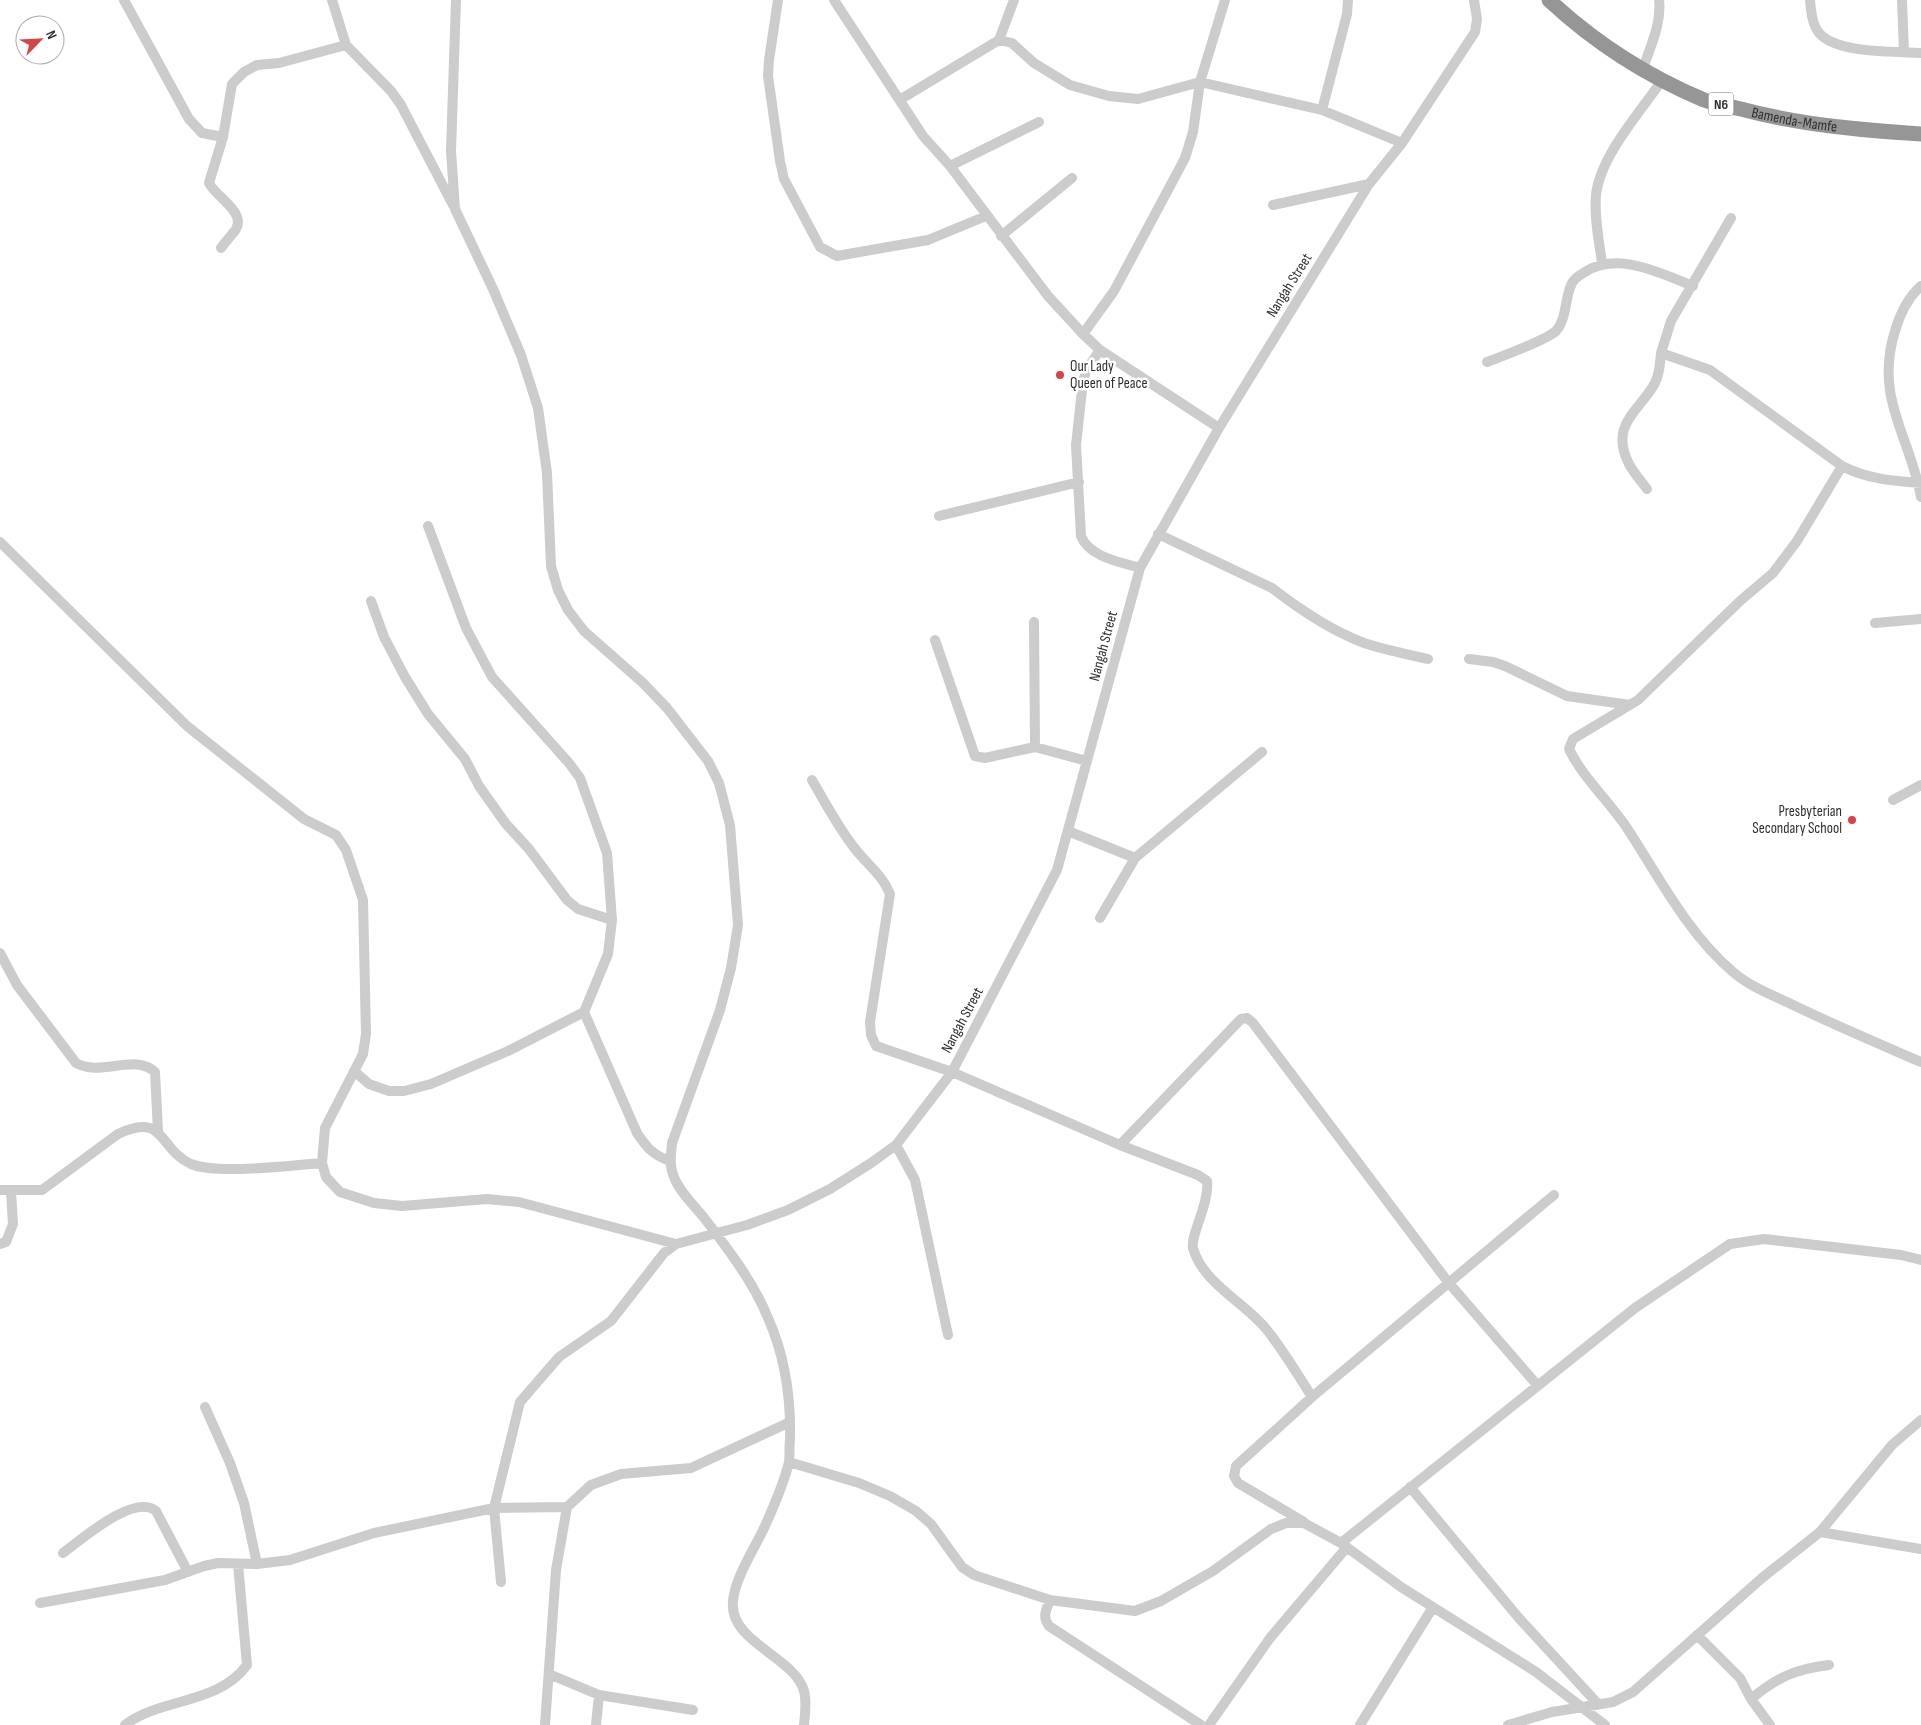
<svg xmlns="http://www.w3.org/2000/svg" width="1921" height="1725" font-family="'Sofia Sans Condensed',sans-serif">
<style>
.lines{fill:none;stroke-linecap:round;stroke-linejoin:round}
.minor{stroke:#ccc;stroke-width:10}
.highway{stroke:#969696;stroke-width:15}
.poi-dot{fill:#d34444;stroke:#fff;stroke-width:2}
.labels{text-anchor:middle;stroke-width:5;stroke-linejoin:round;paint-order:stroke}
.shield{fill:#fff;stroke:#6d6d6d;stroke-width:1}
.shield-label{font-size:14px;font-weight:bold;fill:#2f2f2f}
.street-label{font-size:15px;fill:#2f2f2f;stroke:#fff}
.poi-label{font-size:15px;fill:#2f2f2f;stroke:#fff;text-anchor:start}
</style>
<rect width="100%" height="100%" fill="#fff"/>
<g class="lines">
<path class="minor" d="M 124,0 L 189,119 L 202,133 L 223,137
M 332,0 L 346,45 L 391,91 L 401,105 L 453,205
M 456,0 L 451,151 L 455,209 L 493,289 L 521,355 L 538,408 L 547,473 L 551,566 L 558,590 L 568,610 L 584,631 L 643,683 L 667,708 L 708,761 L 719,783 L 730,825 L 738,925 L 731,968 L 720,1010 L 672,1143 C 671,1155 669,1166 674,1177 C 680,1193 695,1206 705,1219 C 728,1249 754,1283 768,1318 C 785,1356 791,1398 790,1440 C 789,1447 790,1455 789,1462 C 784,1483 774,1506 765,1526 C 755,1548 734,1579 733,1602 C 729,1642 795,1657 804,1691 C 807,1702 805,1714 804,1725
M 778,0 L 769,60 L 768,76 L 780,161 L 784,179 L 820,247 L 837,256 L 928,240 L 986,216
M 834,0 L 923,136 L 950,166 L 1048,296 L 1083,334 L 1100,350 L 1219,428
M 1810,0 C 1811,11 1812,24 1819,33 C 1837,54 1895,51 1921,53
M 1902,0 L 1904,52
M 999,40 L 1012,43 L 1034,63 L 1070,85 L 1109,96 L 1138,99 L 1200,82 L 1322,110 L 1402,143
M 1643,69 C 1650,47 1662,23 1659,0
M 901,99 L 999,40 L 1014,0
M 1322,110 L 1347,14 L 1348,0
M 950,166 L 1039,122
M 1273,205 L 1369,184
M 1001,236 L 1072,178
M 221,248 C 226,241 232,235 236,229 C 246,212 215,196 209,183 L 223,137 L 232,84 L 244,72 L 257,65 L 279,63 L 346,45
M 1602,263 C 1599,241 1594,217 1596,195 C 1600,156 1641,111 1663,79
M 1921,286 C 1907,298 1900,314 1895,331 C 1874,398 1910,436 1921,497
M 1083,334 L 1114,291 L 1185,158 L 1193,132 L 1200,82 L 1225,0
M 1100,350 L 1087,369 L 1083,381 L 1076,445 L 1081,536 C 1089,557 1120,562 1140,568
M 1661,353 L 1671,321 L 1731,218
M 1487,362 C 1502,356 1545,341 1556,331 C 1566,320 1565,301 1570,288 C 1572,280 1578,276 1585,272 C 1618,251 1660,273 1693,286
M 1842,466 L 1797,541 L 1773,573 L 1740,601 L 1638,700 L 1573,739 L 1569,749 C 1583,778 1609,801 1627,828 C 1659,877 1688,934 1733,972 C 1749,986 1770,994 1789,1003 C 1832,1024 1877,1043 1921,1062
M 1647,489 C 1641,481 1633,472 1629,464 C 1609,424 1639,412 1655,383 C 1660,373 1660,363 1661,353 L 1710,370 L 1842,466 C 1867,479 1893,481 1921,483
M 939,516 L 1079,482
M 428,526 L 466,628 L 492,677 L 569,763 L 580,778 L 607,853 L 612,920
M 1158,534 L 1272,588 C 1299,609 1332,631 1364,643 C 1385,650 1407,654 1428,659
M 0,542 L 187,726 L 304,819 L 336,835 L 346,850 L 363,900 L 366,1034 L 363,1054 L 325,1128 L 322,1163 L 326,1177 L 340,1192 L 374,1203 L 402,1206 L 487,1199 L 519,1202 L 676,1244
M 1034,622 L 1035,747
M 1875,623 L 1921,619
M 935,640 L 975,756 L 985,758 L 1035,747 L 1087,761
M 1469,659 L 1493,662 L 1505,666 L 1567,696 L 1630,705
M 812,780 C 826,804 839,829 856,850 C 868,865 883,876 890,894 L 870,1022 L 871,1035 L 876,1046 L 952,1072 L 1120,1145 L 1198,1175 L 1207,1181 C 1210,1202 1190,1236 1193,1248 C 1203,1284 1245,1302 1267,1330 C 1284,1351 1298,1375 1312,1397
M 1893,800 L 1921,785
M 1068,831 L 1135,858
M 1100,918 L 1135,858 L 1262,752
M 0,953 L 17,985 L 76,1063 C 100,1077 136,1053 155,1072 L 158,1131
M 584,1012 L 637,1133 C 647,1148 653,1155 670,1161
M 354,1071 L 369,1084 L 389,1091 L 404,1091 L 431,1084 L 508,1051 L 584,1012 L 608,954 L 612,920 L 578,909 L 567,900 L 529,849 L 506,824 L 479,786 L 465,759 L 428,714 L 405,677 L 384,637 L 371,601
M 896,1145 L 915,1180 L 948,1335
M 1120,1145 L 1241,1019 L 1247,1018 L 1253,1023 L 1448,1282 L 1538,1386
M 0,1190 L 42,1190 L 118,1134 C 165,1111 159,1150 191,1164 C 218,1175 291,1165 322,1163
M 0,1244 L 6,1242 L 13,1224 L 11,1192
M 205,1407 L 230,1463 L 244,1503 L 257,1564
M 789,1462 L 859,1483 L 890,1496 L 916,1511 L 931,1524 L 962,1567 L 974,1575 L 1050,1600 L 1135,1611 L 1161,1601 L 1213,1571 L 1271,1529 L 1286,1523 L 1304,1523 L 1341,1543 L 1401,1587 L 1536,1672 L 1605,1725
M 1410,1487 L 1518,1617 L 1598,1704
M 1304,1522 L 1238,1483 L 1234,1476 L 1236,1466 L 1312,1397 L 1554,1195
M 1820,1532 L 1921,1549
M 1341,1543 L 1635,1308 L 1730,1244 L 1764,1239 L 1901,1255 L 1921,1260
M 63,1553 C 82,1539 134,1493 156,1511 L 188,1572
M 501,1582 L 494,1508 L 520,1402 L 559,1357 L 611,1321 L 664,1253 L 676,1244 L 747,1225 L 788,1210 L 830,1189 L 871,1163 L 896,1145 L 952,1072 L 1057,870 L 1140,568 L 1219,428 L 1369,184 L 1402,143 L 1475,32 L 1477,19 L 1474,0
M 1050,1600 C 1046,1610 1042,1617 1049,1626 L 1201,1725
M 40,1603 L 165,1580 L 204,1566 L 218,1563 L 257,1564 L 290,1560 L 374,1533 L 494,1508 L 567,1507
M 1697,1635 L 1740,1678 L 1751,1699 L 1770,1725
M 549,1674 L 599,1695 L 693,1710
M 1751,1699 C 1777,1677 1796,1669 1829,1665
M 125,1725 C 159,1698 218,1705 247,1665 L 238,1564
M 545,1725 L 556,1570 L 567,1507 L 591,1485 L 621,1474 L 691,1468 L 790,1422
M 596,1725 L 599,1695
M 1209,1725 L 1270,1638 L 1347,1547
M 1360,1725 L 1433,1607
M 1508,1725 L 1552,1712 L 1613,1702 L 1633,1692 L 1762,1578 L 1820,1532 L 1892,1445 L 1921,1420"/>
<path class="highway" id="s1" d="M 1549,0 C 1594,42 1647,76 1704,100 C 1716,104 1729,106 1741,109 C 1800,125 1861,130 1921,134"/>
</g>
<g class="poi-dot">
<circle cx="1060" cy="375" r="5"/>
<circle cx="1852" cy="820" r="5"/>
</g>
<g class="labels">
<rect class="shield" x="1708.5" y="92.5" width="25" height="23" rx="4"/>
<g class="shield-label">
<text x="1721" y="109">N6</text>
</g>
<g class="street-label">
<text dy="5" stroke="none"><textPath href="#s1" startOffset="278">Bamenda-Mamfe</textPath></text>
<text transform="translate(1289 285) rotate(-58)" y="5">Nangah Street</text>
<text transform="translate(1103 646) rotate(-75)" y="5">Nangah Street</text>
<text transform="translate(962 1020) rotate(-62)" y="5">Nangah Street</text>
</g>
<g class="poi-label">
<text x="1070" y="371">Our Lady<tspan x="1070" dy="17">Queen of Peace</tspan></text>
<text x="1842" y="816" text-anchor="end">Presbyterian<tspan x="1842" dy="17">Secondary School</tspan></text>
</g>
</g>
<g transform="translate(40 40) rotate(66)"><circle r="24" fill="#ffffff" stroke="#acacac"/>
<path d="M0-4L9 19L0 12L-9 19Z" fill="#d34444"/>
<text y="-8" font-size="14" font-weight="bold" text-anchor="middle" fill="#2f2f2f">N</text>
</g>
</svg>
